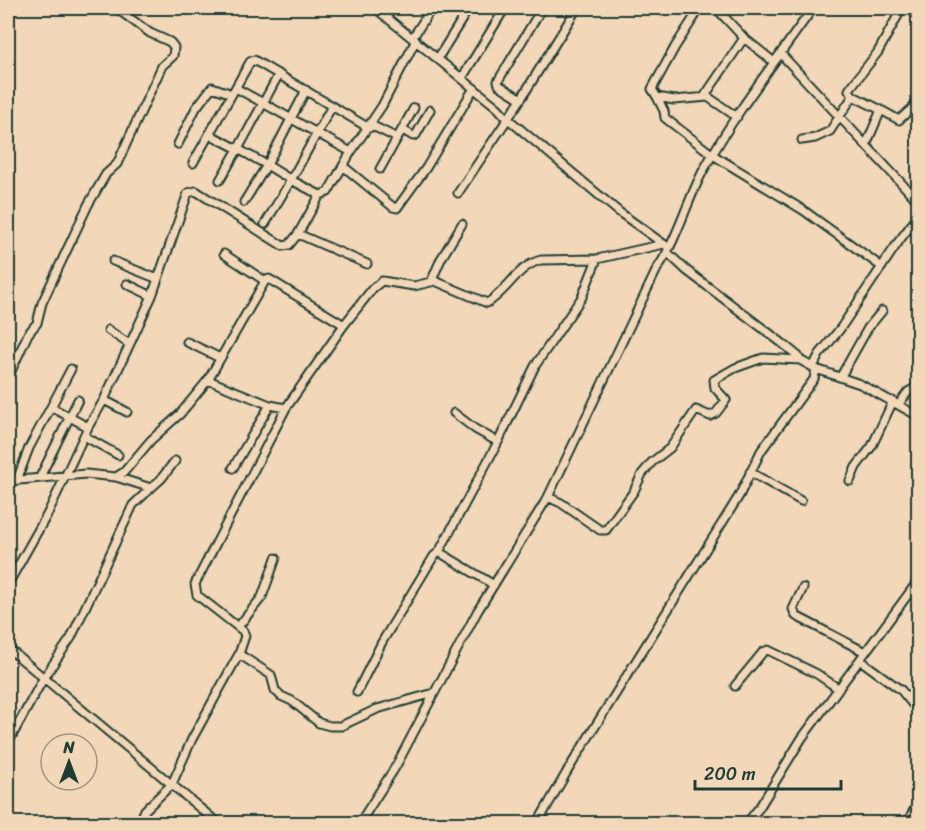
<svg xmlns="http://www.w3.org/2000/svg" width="926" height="831" font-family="Sriracha,sans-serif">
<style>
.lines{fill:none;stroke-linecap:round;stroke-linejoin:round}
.minor-casing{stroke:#1f3d34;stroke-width:11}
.minor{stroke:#f3d7b9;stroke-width:7}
</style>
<rect width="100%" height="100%" fill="#f3d7b9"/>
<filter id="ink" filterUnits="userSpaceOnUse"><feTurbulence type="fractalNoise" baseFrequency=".0167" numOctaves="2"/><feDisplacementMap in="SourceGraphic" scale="12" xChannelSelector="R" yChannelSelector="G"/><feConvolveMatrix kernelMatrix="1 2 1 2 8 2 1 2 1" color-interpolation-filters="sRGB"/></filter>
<g filter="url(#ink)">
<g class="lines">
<defs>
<path id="minor" d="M 375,8 L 498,108 L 507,118 L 619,212 L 665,245
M 716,8 L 744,38 L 774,62
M 413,37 L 432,8
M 781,54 L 918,201
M 438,58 L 469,8
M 462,78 L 505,8
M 236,88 L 351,152
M 853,96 L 881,110 L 866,145
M 657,97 L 652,89 L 675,47 L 700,8
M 704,97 L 744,38
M 521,99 L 499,85 L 498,81 L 542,8
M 881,110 L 899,120 L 918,103
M 737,117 L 708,97 L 674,100 L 657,97 L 664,111 L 665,118 L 713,155 L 803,210 L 882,267
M 371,125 L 397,138
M 403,130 L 413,136 L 416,135 L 430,110
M 209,134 L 238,149 L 279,74
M 802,140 L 815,138 L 830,131 L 853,96 L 849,90 L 851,87 L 878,52 L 902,8
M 178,144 L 196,108 L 212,87 L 232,94
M 193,163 L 250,62 L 254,60 L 369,128
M 343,166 L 393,207 L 397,208 L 426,168 L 474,88
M 380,169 L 414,108
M 220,180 L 238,149 L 267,165 L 306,90
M 458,193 L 521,99 L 577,8
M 244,202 L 267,165 L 291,180 L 332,106
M 265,224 L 291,180 L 320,195 L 328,192 L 351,152 L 382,106 L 416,40
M 298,234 L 367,264
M 668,253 L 686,270 L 782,343 L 798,356 L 800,360 L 816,369 L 860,384 L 918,416
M 224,254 L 265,281 L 269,279 L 344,325
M 113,261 L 158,279
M 431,282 L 441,259 L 462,224
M 127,284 L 152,296
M 108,330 L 129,344
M 187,342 L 220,358
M 813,367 L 819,355 L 840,329 L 899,241 L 918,216
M 841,376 L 868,328 L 882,311
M 8,378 L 28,334 L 37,323 L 42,303 L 88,205 L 106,174 L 117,164 L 162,66 L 173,56 L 174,47 L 170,42 L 150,33 L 116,8
M 208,380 L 265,281
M 104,400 L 127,412
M 899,404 L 908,392 L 918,386
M 51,407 L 71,369
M 454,413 L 475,429 L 498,442
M 84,436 L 118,455
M 233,468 L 270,405
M 750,472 L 801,501
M 40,477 L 78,400
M 17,480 L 29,448 L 51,407 L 88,427
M 8,481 L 86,474 L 116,477 L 124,472 L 151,440 L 180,414 L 208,380 L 270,405 L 286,408 L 344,325 L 373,288 L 382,281 L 414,286 L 435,281 L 487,303 C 507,292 517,266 541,260 L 597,259 L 664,244
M 850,481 L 856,467 L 872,446 L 893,401
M 151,488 L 161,479 L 175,461
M 548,497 L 561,503 L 600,530 L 606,530 L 634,491 L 642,474 L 652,462 L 670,448 L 696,410 L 710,416 L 716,413 L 726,400 L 715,388 L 714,380 L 735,368 L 763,358 L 800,360
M 439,552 L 498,442 L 535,366 L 582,297 L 597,259
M 8,584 L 48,513 L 88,427 L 104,400 L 152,296 L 188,193 L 196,191 L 283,246 L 289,245 L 298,234 L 320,195
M 803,588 L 793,609 L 796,616 L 865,652
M 238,627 L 262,597 L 276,558
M 8,648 L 219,824
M 239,654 L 271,675 L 275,690 L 281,696 L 292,701 L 319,723 L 330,726 L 341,726 L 377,709 L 434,693
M 860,660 L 901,690 L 918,711
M 735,686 L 763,652 L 768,650 L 817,674 L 839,689
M 357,692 L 382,642 L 434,556 L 439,552 L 494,585
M 8,743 L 43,679 L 71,638 L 133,505 L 151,488 L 116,477
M 139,824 L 145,810 L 172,784 L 192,739 L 239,654 L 245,636 L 243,631 L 197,595 L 195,584 L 286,408
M 359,824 L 396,766 L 477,612 L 548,497 L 657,269 C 677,240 686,204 702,173 C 734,114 775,62 813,8
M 537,824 L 568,770 L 739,496 L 761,451 L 814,379 L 816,369
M 746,824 L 759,808 L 802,738 L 918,581
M 906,824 L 918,803"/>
</defs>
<use href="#minor" class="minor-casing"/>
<use href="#minor" class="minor"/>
</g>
</g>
<rect width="926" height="831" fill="none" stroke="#f3d7b9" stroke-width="30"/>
<rect x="15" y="15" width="896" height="801" fill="none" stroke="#1f3d34" stroke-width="2" filter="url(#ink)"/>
<g transform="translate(69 762)"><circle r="28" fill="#f3d7b9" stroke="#9e9984" stroke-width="1.5"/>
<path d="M0-4.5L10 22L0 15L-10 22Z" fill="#1f3d34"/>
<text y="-9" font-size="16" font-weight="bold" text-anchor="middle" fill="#1f3d34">N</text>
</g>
<path d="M695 780v9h146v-9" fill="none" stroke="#1f3d34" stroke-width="3"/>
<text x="704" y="780" font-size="18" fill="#1f3d34" stroke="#f3d7b9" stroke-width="4.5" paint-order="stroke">200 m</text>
</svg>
